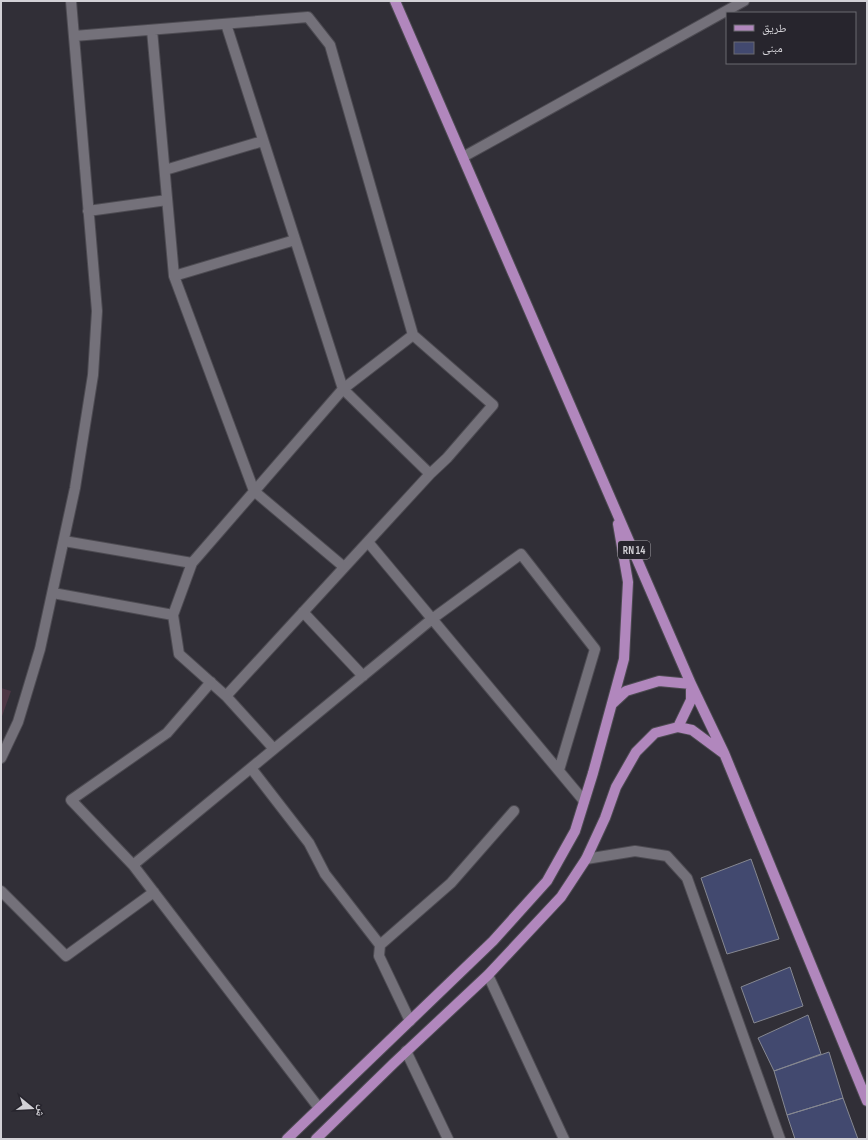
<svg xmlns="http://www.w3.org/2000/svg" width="868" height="1140" font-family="'Sofia Sans Condensed','Noto Naskh Arabic',sans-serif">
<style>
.green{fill:#4d3644}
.building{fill:#42496f;stroke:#868891}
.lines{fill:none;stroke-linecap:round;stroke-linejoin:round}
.minor-casing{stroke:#4d4b52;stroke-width:12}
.major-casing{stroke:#4d4b52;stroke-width:12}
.minor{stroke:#74717a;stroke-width:10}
.major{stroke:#b187bd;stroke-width:10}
.labels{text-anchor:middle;stroke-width:3;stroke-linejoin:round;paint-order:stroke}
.shield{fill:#27252d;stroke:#9f9da3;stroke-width:1}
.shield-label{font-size:11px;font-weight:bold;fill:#d2d1d6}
</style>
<rect width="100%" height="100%" fill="#312f37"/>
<path class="green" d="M 1,688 L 11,691 L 1,719 Z"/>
<path class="building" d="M 751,859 L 779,939 L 727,954 L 701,878 Z
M 790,967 L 803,1006 L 754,1023 L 741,987 Z
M 808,1015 L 821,1054 L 774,1071 L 758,1038 Z
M 829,1052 L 843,1098 L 787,1115 L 774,1071 Z
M 843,1098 L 858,1139 L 795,1139 L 787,1115 Z"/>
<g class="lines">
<defs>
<path id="minor" d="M 226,24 L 343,389 L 430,474
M 152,30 L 174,276 L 254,491 L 344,567
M 74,36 L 308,17 L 330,45 L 413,335 L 493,405 L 447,458 L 430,474 L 226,696 L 179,654 L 173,615 L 192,563 L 343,389 L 413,335
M 463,157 L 744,1
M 165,170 L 263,141
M 88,211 L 167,200
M 174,276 L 295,240
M 64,541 L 192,563
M 368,542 L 584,801
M 53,593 L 173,615
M 303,612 L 363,676
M 226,696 L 274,749
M 1,758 L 18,722 L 40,649 L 75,488 L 93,375 L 97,311 L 71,1
M 251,768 L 309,843 L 325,874 L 380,945
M 586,859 L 635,851 L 667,856 L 687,878 L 780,1139
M 133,865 L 71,800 L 167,733 L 211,682
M 1,891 L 66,956 L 154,892
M 488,975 L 564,1139
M 410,1021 L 379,956 L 380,945 L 451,883 L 514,811
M 406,1051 L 448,1139
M 319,1108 L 133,865 L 432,619 L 521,554 L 595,649 L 559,770"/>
<path id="major" d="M 395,1 L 691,684 L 724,753 L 867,1101
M 612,704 L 626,691 L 659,681 L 691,684 L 691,700 L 678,727
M 287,1139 L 493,941 L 547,881 L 575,831 L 593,773 L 624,659 L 628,582 L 618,524
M 316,1139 L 394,1063 L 488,975 L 561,897 L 586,859 L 605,818 L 616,787 L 636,752 L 655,733 L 678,727 L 692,730 L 723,753"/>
</defs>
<use href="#minor" class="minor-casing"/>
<use href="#major" class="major-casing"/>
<use href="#minor" class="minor"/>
<use href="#major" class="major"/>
</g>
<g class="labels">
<rect class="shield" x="618" y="541" width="32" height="18" rx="3"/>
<g class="shield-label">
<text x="634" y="554">RN 14</text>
</g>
</g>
<rect width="868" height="1140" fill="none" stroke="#d2d1d6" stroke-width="4"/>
<rect x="726" y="12" width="130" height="52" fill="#27252d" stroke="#6b6a71"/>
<rect x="734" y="25" width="20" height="6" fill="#b187bd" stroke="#6b6a71"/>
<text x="762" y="32" font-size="12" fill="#d2d1d6">طريق</text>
<rect x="734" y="42" width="20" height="12" fill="#42496f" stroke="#6b6a71"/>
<text x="762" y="52" font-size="12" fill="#d2d1d6">مبنى</text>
<g transform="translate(32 1108) rotate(108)" stroke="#27252d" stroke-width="3" paint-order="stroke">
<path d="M0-3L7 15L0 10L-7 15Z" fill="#d2d1d6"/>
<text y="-6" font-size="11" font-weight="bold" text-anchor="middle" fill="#d2d1d6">ش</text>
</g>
</svg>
